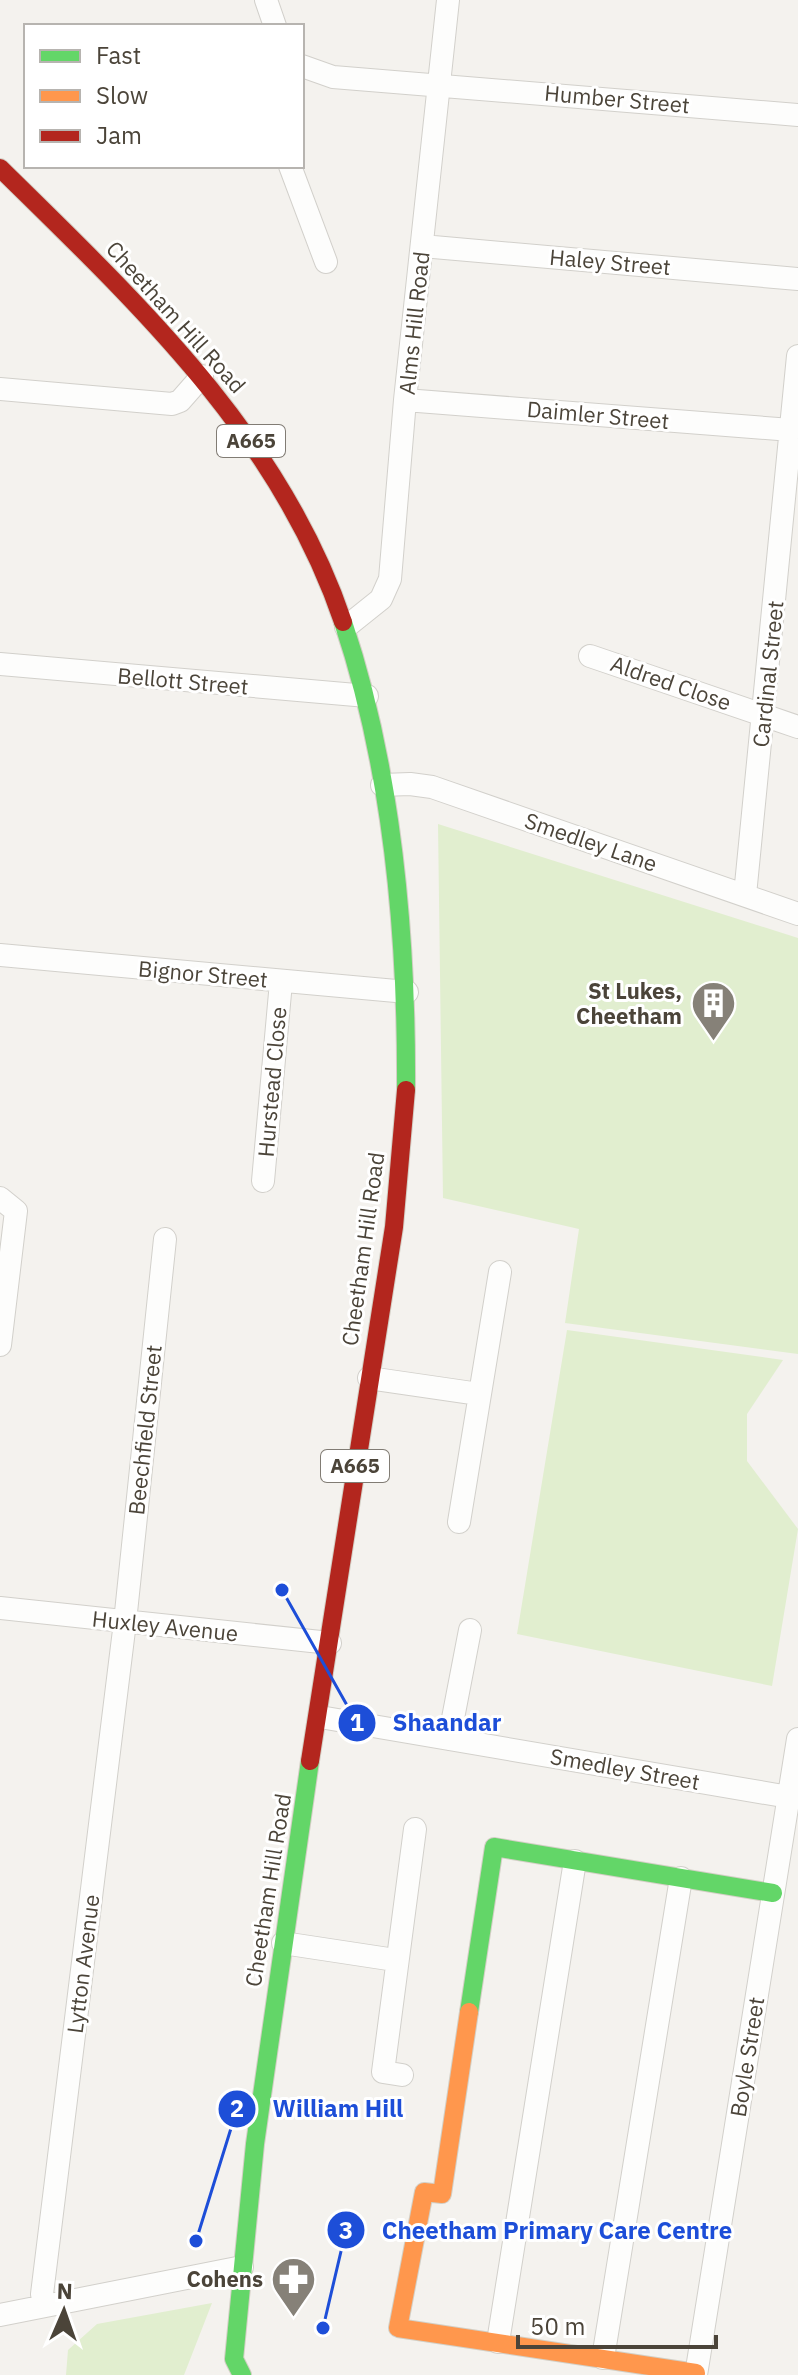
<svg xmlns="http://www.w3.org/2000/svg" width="798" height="2375" font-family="'IBM Plex Sans',sans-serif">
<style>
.green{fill:#e1eecf}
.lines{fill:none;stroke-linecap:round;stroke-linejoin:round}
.street-casing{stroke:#d2d0cb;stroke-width:24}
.fast-casing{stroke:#d3cfc5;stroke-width:20}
.slow-casing{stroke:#d3cfc5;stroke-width:20}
.jam-casing{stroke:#d3cfc5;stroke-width:20}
.street{stroke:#fdfdfc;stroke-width:22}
.fast{stroke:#63d668;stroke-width:18}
.slow{stroke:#ff974d;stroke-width:18}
.jam{stroke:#b3261e;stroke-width:18}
.labels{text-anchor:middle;stroke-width:6;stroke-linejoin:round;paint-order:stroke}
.shield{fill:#fff;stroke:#817c74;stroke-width:2}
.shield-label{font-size:20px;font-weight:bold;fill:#4b4439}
.street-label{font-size:22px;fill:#4b4439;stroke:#fff}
.poi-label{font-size:22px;font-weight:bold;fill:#4b4439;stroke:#fff;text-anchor:end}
.leader{fill:none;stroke:#1d4ed8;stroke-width:3}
.callout-dot{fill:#1d4ed8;stroke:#fff;stroke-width:3}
.mark-label{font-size:24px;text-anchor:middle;font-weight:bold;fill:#fff}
.callout-label{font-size:24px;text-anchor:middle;font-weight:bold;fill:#1d4ed8;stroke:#fff;stroke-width:6;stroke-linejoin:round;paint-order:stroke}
</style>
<rect width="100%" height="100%" fill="#f4f2ee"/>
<path class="green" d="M 438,824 L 798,938 L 798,1354 L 565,1323 L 579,1229 L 443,1198 Z
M 567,1330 L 783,1360 L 747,1414 L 747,1461 L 798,1529 L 772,1686 L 517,1634 Z
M 212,2303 L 184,2375 L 66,2375 L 68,2350 L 97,2324 Z"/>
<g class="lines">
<defs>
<path id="street" d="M 266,0 L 275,26
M 302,66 L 333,77 L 798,115
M 290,166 L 326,262
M 422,246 L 798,279
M 0,389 L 172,404 L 180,401 L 202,376
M 405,400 L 791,430
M 346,627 L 381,599 L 390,579 L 405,400 L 448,0
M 590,656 L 798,727
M 0,664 L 367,696
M 382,785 L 410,784 L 432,787 L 798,914
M 745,895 L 798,356
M 0,955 L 407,992
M 263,1181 L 281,982
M 0,1198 L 16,1211 L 0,1345
M 369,1378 L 479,1394
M 459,1522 L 500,1272
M 0,1608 L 330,1643
M 320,1717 L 789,1797
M 449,1739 L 470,1630
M 283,1943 L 395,1960
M 402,2075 L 383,2072 L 415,1829
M 44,2306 L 42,2294 L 125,1622 L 165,1239
M 0,2315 L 242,2267
M 498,2342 L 575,1861
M 603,2358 L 681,1878
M 696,2375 L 798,1739"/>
<path id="fast" d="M 343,622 C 393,771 407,935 406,1090
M 469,2012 L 494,1847 L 773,1893
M 242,2375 L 234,2359 L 255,2144 L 310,1761"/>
<path id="slow" d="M 469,2012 L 442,2194 L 424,2192 L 398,2328 L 696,2373"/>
<path id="jam" d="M 0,168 C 137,303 280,435 343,622
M 310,1761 L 394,1227 L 406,1090"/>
</defs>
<use href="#street" class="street-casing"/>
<use href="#fast" class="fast-casing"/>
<use href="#slow" class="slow-casing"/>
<use href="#jam" class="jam-casing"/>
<use href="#street" class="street"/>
<use href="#fast" class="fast"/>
<use href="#slow" class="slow"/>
<use href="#jam" class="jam"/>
</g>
<defs>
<symbol id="building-pin" viewBox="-11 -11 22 30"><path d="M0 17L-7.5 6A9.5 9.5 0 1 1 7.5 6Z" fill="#868178" stroke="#fff"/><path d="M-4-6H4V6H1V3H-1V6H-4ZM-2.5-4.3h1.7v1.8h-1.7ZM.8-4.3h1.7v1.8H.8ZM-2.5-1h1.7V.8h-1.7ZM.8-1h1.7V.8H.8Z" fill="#fff"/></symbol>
<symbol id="pharmacy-pin" viewBox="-11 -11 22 30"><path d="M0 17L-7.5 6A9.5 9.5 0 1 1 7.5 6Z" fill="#868178" stroke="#fff"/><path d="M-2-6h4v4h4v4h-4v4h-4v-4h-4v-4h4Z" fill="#fff"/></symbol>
</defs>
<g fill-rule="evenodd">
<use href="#building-pin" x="688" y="978" width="51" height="69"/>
<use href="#pharmacy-pin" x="268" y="2254" width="51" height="69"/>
</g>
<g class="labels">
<g class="shield">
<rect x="217" y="425" width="68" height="32" rx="6"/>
<rect x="321" y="1450" width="68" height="32" rx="6"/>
</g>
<g class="shield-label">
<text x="251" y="448">A665</text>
<text x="355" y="1473">A665</text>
</g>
<g class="street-label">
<text transform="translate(617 99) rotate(5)" y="8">Humber Street</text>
<text transform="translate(610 262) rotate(5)" y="8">Haley Street</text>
<text transform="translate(176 317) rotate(48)" y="8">Cheetham Hill Road</text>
<text transform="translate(414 323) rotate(-84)" y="8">Alms Hill Road</text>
<text transform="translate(598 415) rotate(5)" y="8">Daimler Street</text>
<text transform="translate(768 674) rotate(-84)" y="8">Cardinal Street</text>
<text transform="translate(183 681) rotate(5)" y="8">Bellott Street</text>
<text transform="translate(671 683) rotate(19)" y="8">Aldred Close</text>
<text transform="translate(591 842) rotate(19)" y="8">Smedley Lane</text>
<text transform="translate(203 974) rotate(5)" y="8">Bignor Street</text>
<text transform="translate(272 1082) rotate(-85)" y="8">Hurstead Close</text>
<text transform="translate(363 1249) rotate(-82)" y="8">Cheetham Hill Road</text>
<text transform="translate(145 1430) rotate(-84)" y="8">Beechfield Street</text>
<text transform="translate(165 1626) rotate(6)" y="8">Huxley Avenue</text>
<text transform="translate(625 1769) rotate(10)" y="8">Smedley Street</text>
<text transform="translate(268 1890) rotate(-81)" y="8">Cheetham Hill Road</text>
<text transform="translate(83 1964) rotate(-83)" y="8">Lytton Avenue</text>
<text transform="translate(747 2057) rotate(-81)" y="8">Boyle Street</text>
</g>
<g class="poi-label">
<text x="682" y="999">St Lukes,<tspan x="682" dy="25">Cheetham</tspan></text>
<text x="263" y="2287">Cohens</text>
</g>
</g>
<path class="leader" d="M282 1590L357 1723M196 2241L237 2109M323 2328L346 2230"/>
<g class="callout-dot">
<circle cx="282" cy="1590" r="8"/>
<circle cx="196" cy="2241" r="8"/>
<circle cx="323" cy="2328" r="8"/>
<circle cx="357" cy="1723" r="20"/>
<circle cx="237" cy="2109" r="20"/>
<circle cx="346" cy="2230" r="20"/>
</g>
<g class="mark-label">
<text x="357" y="1731">1</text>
<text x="237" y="2117">2</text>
<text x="346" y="2239">3</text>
</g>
<g class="callout-label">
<text x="447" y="1731">Shaandar</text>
<text x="338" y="2117">William Hill</text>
<text x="557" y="2239">Cheetham Primary Care Centre</text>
</g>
<rect x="24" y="24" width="280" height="144" fill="#ffffff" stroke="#b7b4b0" stroke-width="2"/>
<rect x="40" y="50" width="40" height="12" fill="#63d668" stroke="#b7b4b0" stroke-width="2"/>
<text x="96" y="64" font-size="24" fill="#4b4439">Fast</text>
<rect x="40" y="90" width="40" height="12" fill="#ff974d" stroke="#b7b4b0" stroke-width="2"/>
<text x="96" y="104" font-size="24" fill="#4b4439">Slow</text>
<rect x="40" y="130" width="40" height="12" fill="#b3261e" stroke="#b7b4b0" stroke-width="2"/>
<text x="96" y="144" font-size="24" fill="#4b4439">Jam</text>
<g transform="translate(64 2311) rotate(2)" stroke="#ffffff" stroke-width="6" paint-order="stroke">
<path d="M0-6L14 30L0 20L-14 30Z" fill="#4b4439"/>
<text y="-12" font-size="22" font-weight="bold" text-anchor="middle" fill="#4b4439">N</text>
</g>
<path d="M518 2335v12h198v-12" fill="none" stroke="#4b4439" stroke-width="4"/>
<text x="530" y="2335" font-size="24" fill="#4b4439" stroke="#ffffff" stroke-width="6" paint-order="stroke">50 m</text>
</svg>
